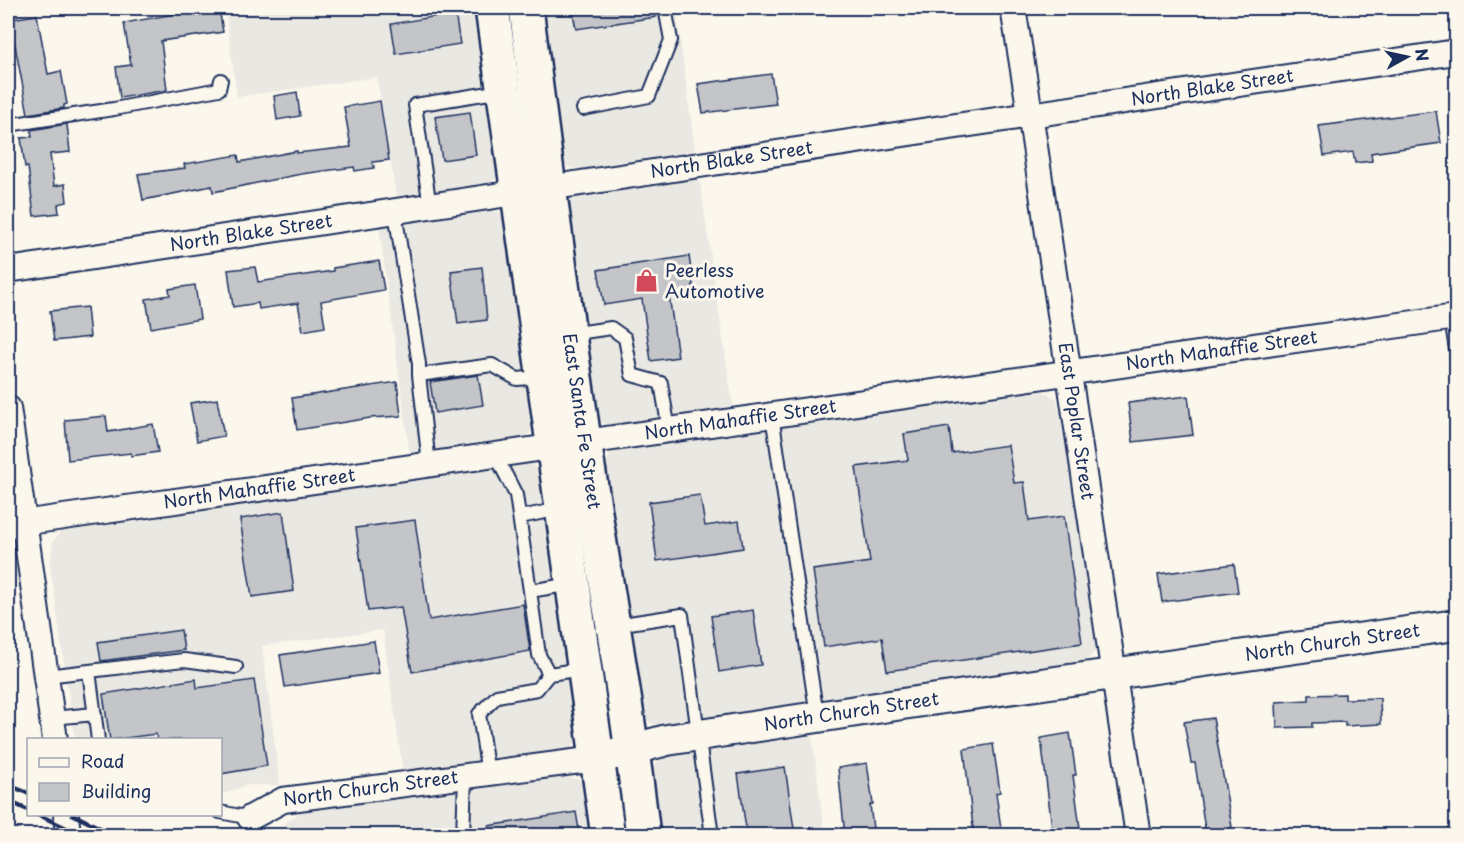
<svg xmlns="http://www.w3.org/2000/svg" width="1464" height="843" font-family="'Playpen Sans',sans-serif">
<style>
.built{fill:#eae8e2}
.building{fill:#c3c5c9;stroke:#1b2f5e;stroke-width:1.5}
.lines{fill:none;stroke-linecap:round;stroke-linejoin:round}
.service-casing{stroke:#1b2f5e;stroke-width:16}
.minor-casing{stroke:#1b2f5e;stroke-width:28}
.tertiary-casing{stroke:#1b2f5e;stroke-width:34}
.primary-casing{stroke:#1b2f5e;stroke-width:38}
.service{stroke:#fbf7ec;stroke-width:12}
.minor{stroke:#fbf7ec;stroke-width:24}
.tertiary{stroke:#fbf7ec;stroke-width:30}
.primary{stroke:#fbf7ec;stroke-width:33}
.rail{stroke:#1b2f5e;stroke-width:4.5}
.labels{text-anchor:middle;stroke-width:6;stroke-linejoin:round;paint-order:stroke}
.street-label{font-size:18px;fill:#1b2f5e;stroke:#fbf7ec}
.poi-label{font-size:18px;fill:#1b2f5e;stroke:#fbf7ec;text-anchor:start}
</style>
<rect width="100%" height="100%" fill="#fbf7ec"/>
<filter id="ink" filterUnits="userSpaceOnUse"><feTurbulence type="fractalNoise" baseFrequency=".0167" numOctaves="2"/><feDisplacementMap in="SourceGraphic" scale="12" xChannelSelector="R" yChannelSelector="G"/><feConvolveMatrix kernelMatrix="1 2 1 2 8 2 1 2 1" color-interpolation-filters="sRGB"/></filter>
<g filter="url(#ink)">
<path class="built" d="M 225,8 L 481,8 L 502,169 L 498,177 L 487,185 L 397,202 L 377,77 L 237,97 Z
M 540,8 L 676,8 L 695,151 L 588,169 L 570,168 L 559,160 Z
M 699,176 L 734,413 L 612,427 L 605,425 L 597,418 L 566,206 L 577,195 Z
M 489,211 L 498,212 L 510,221 L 538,419 L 534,430 L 522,439 L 410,455 L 379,227 Z
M 1031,389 L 1048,393 L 1056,399 L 1064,422 L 1096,641 L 1095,652 L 1086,661 L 1069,665 L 662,726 L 650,723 L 643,715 L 605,471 L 607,461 L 610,455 L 622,450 Z
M 523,462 L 532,464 L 543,474 L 579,737 L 569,750 L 561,754 L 403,773 L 383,630 L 262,646 L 280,785 L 247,785 L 221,795 L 220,740 L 75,739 L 50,564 L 53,541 L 61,531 L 69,527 Z
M 812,736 L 825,835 L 660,835 L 651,772 L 657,763 L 662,759 L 672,755 Z
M 562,777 L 579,779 L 588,788 L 596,836 L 279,836 L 287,822 L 297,814 L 316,805 Z"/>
<path class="building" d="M 174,8 L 219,8 L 223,32 L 161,41 L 167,90 L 120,98 L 116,67 L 131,65 L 124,23 L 175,14 Z
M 572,8 L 655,8 L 656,17 L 576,29 Z
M 455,13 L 460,44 L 396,54 L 391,24 Z
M 37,15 L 48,74 L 61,71 L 67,104 L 64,105 L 64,108 L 28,114 L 10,19 Z
M 771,74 L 776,104 L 703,113 L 698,84 Z
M 297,92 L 300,116 L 277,120 L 274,96 Z
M 380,101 L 389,160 L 373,162 L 374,168 L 355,171 L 354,167 L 301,174 L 213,192 L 212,186 L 143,200 L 138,174 L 185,168 L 184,164 L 238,155 L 239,162 L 297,151 L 297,153 L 351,147 L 344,107 Z
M 1436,111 L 1441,143 L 1371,153 L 1372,161 L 1355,163 L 1353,152 L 1324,156 L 1319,126 Z
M 470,112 L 476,155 L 442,160 L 435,117 Z
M 67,124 L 70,152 L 50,154 L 54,186 L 65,184 L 67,202 L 58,204 L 59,213 L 34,216 L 28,167 L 25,167 L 21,138 L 32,137 L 31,130 Z
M 689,256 L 694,292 L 669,295 L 678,357 L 651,361 L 642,299 L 604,305 L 598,270 Z
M 379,261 L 384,290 L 321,301 L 325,327 L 303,331 L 298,303 L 259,309 L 258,303 L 233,307 L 228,270 L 255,267 L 258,282 L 333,271 L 333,268 Z
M 482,267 L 487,320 L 458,324 L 451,271 Z
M 195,285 L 200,319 L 151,328 L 146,299 L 170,295 L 169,289 Z
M 87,307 L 90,337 L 54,341 L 50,311 Z
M 478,375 L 483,405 L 435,413 L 430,382 Z
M 397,382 L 401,416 L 370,418 L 297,430 L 292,398 Z
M 1188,396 L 1193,435 L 1133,442 L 1128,403 Z
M 217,399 L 224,436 L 197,441 L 190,403 Z
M 106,416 L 108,432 L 153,424 L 158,452 L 131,456 L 131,453 L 68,460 L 65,420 Z
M 949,427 L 952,453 L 1008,445 L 1014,483 L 1024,482 L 1029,521 L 1064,516 L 1082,643 L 887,671 L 882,638 L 824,647 L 813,570 L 870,562 L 856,467 L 908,460 L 904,434 Z
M 700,495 L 705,526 L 739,521 L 743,548 L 657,561 L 649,502 Z
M 283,512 L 294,591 L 252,597 L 240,519 Z
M 415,520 L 429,620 L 523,604 L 530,651 L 412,672 L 401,607 L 368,611 L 356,528 Z
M 1234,564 L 1238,592 L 1162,602 L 1158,574 Z
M 753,610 L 761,665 L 719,672 L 711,616 Z
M 181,630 L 184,650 L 101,661 L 98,642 Z
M 374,641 L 379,673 L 285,687 L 280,655 Z
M 196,679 L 197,688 L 254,680 L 267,766 L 220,774 L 220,740 L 157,740 L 156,734 L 110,740 L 103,694 Z
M 1345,694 L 1345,699 L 1380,698 L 1381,724 L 1345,726 L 1345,722 L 1312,723 L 1312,727 L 1277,728 L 1276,702 L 1309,700 L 1309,695 Z
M 1213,718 L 1232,827 L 1230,828 L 1231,836 L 1206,836 L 1195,763 L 1191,763 L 1184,722 Z
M 1070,733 L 1076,775 L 1073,775 L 1081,836 L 1053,836 L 1041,738 Z
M 993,744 L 1000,792 L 996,793 L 1002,836 L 974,836 L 964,749 Z
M 867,763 L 873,804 L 870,805 L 874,836 L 845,836 L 838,768 Z
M 785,767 L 795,836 L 747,836 L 738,774 Z
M 576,812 L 580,836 L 489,836 L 488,826 Z"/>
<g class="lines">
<defs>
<path id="service" d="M 583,109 L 649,96 L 671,40 L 665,8
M 8,125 L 114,109 L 219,89 L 221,80
M 430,207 L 415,105 L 502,91
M 395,212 L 419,364 L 419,375
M 1451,318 L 1456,350
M 570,334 L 611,328 L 625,338 L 632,375 L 661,383 L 669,430
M 772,415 L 817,716
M 495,454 L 516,495 L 530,591
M 429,464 L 419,375 L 492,365 L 517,379 L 542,377
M 520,517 L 560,509
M 616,625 L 682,615 L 712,836
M 89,671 L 98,740
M 549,674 L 539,655 L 530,591 L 571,584
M 46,676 L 184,660 L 236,667
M 52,718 L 95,714
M 488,774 L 479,714 L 497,696 L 537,689 L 549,674 L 582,669
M 220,812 L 250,818
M 463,836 L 465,777"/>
<g id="minor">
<path id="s1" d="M 1013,8 L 1030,113 L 1138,836"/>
<path id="s2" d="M 8,270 C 490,197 973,122 1456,52"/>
<path d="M 8,408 L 55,740"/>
<path id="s3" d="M 8,525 L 1456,317"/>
<path d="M 66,814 L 68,836"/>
<path id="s4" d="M 250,818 L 283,800 L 596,759"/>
</g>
<g id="tertiary">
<path id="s5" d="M 596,759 L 667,740 L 909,703 L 1456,625"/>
</g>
<g id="primary">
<path d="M 492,8 L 608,836"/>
<path id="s6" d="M 526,8 C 544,152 563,296 584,440 C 603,572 628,703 643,836"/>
</g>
</defs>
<use href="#service" class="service-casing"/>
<use href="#minor" class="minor-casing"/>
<use href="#tertiary" class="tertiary-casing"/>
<use href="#primary" class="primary-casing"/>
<use href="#service" class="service"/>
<use href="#minor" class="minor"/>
<use href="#tertiary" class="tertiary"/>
<use href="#primary" class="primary"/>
<path class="rail" d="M 8,785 L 28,793
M 8,801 L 28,810
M 37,814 L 83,836
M 72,814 L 116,836"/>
</g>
</g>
<defs>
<symbol id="shop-bare" viewBox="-9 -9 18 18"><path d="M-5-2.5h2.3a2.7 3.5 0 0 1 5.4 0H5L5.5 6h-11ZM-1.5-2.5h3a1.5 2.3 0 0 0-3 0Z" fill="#d1495b" stroke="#fbf7ec" stroke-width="2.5" paint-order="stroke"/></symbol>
</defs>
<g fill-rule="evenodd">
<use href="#shop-bare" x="630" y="264" width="33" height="33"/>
</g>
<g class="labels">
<g class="street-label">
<text dy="6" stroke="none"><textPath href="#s2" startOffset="1218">North Blake Street</textPath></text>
<text dy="6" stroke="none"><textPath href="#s2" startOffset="732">North Blake Street</textPath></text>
<text dy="6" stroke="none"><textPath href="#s2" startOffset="246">North Blake Street</textPath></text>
<text dy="6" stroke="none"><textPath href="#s3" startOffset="1226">North Mahaffie Street</textPath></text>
<text dy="6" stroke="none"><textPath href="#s3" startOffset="740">North Mahaffie Street</textPath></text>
<text dy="6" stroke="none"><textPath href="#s1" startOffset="418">East Poplar Street</textPath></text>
<text dy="6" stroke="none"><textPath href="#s6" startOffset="417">East Santa Fe Street</textPath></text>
<text dy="6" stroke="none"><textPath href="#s3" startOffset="254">North Mahaffie Street</textPath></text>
<text dy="6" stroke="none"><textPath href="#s5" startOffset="746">North Church Street</textPath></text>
<text dy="6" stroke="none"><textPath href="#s5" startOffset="260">North Church Street</textPath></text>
<text dy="6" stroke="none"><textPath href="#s4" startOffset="126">North Church Street</textPath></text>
</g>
<g class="poi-label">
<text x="665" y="277">Peerless<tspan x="665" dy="21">Automotive</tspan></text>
</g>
</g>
<rect width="1464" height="843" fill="none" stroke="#fbf7ec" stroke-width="30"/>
<rect x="15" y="15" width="1434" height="813" fill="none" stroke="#1b2f5e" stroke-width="2" filter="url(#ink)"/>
<rect x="27" y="738" width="195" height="78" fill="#fbf7ec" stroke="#a1a7b3" stroke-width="1.5"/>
<rect x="39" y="758" width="30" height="9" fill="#fbf7ec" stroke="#a1a7b3" stroke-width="1.5"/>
<text x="81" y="768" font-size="18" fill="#1b2f5e">Road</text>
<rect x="39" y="783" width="30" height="18" fill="#c3c5c9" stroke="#a1a7b3" stroke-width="1.5"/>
<text x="81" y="798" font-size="18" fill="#1b2f5e">Building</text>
<g transform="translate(1407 57) rotate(82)" stroke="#fbf7ec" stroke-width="4.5" paint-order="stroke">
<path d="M0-4.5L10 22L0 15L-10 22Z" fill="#1b2f5e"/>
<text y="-9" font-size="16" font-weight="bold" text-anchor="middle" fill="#1b2f5e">N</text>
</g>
</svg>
